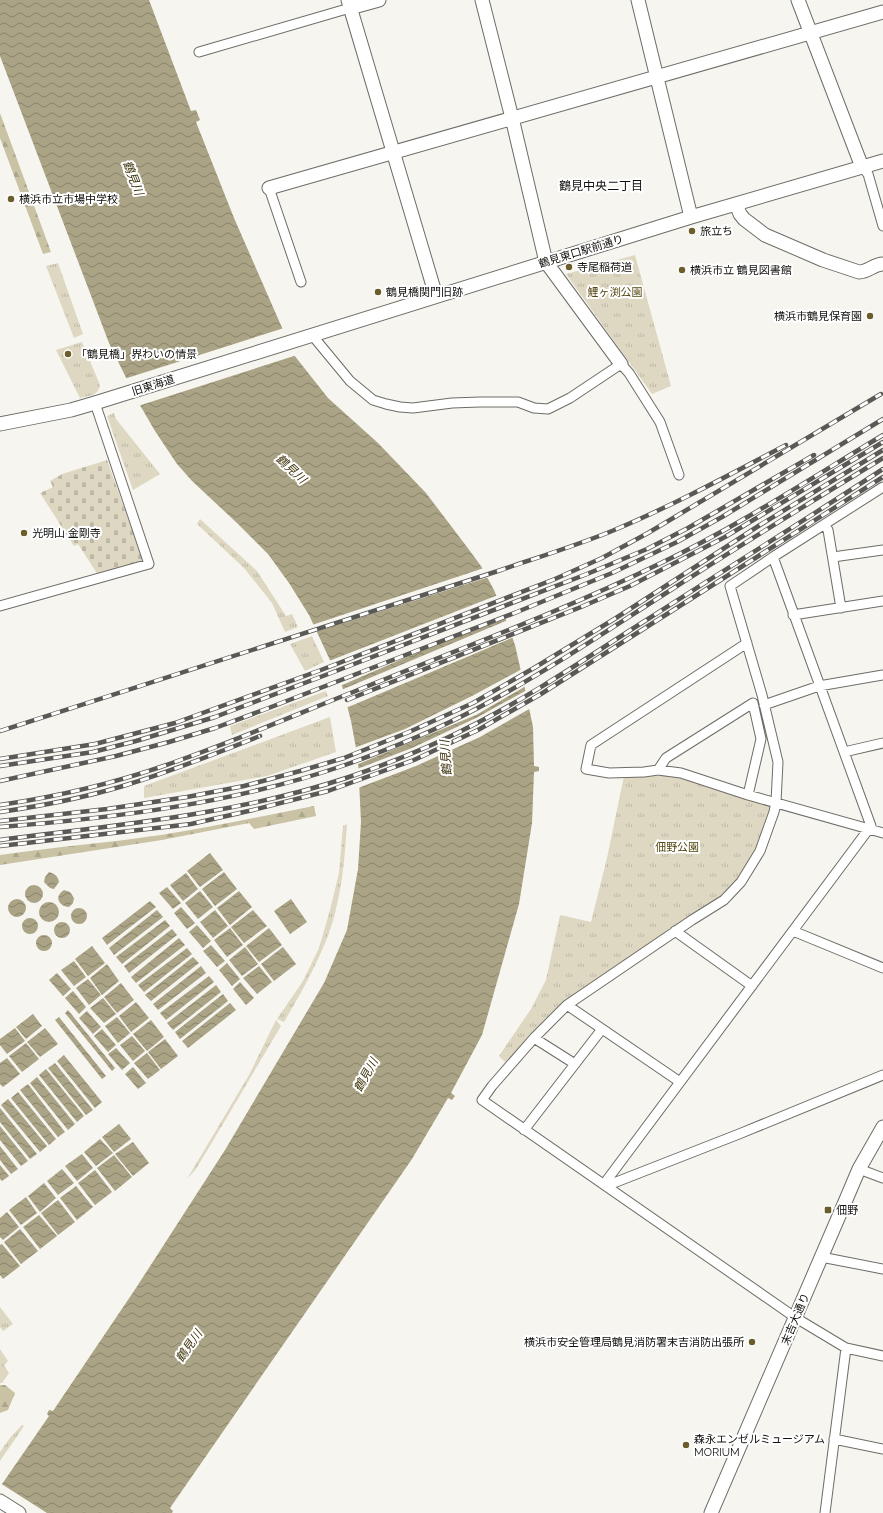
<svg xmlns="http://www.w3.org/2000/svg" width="883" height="1513" font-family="Raleway,'Noto Sans JP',sans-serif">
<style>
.grass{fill:url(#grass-tufts)}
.forest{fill:url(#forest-firs)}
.cemetery{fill:url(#cemetery-stones)}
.water{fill:url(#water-waves)}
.pier{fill:#f7f5ef}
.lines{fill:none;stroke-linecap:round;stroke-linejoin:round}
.street-casing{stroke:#6d6c66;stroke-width:11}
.secondary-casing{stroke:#6d6c66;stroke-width:15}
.street{stroke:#fff;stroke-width:9}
.secondary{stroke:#fff;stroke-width:13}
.rail-casing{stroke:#5a5956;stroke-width:4.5}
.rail{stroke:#fff;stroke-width:3;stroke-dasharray:9;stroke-linecap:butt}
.poi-dot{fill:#6b5e2b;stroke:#fff;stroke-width:1.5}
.labels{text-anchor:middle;stroke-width:4;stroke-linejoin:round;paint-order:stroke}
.poi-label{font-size:11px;fill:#11100e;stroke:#fff;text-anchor:start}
.street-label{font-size:11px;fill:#11100e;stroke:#fff}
.park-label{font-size:11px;fill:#544711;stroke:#fff}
.water-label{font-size:12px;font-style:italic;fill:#40360e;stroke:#fff}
.neighbourhood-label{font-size:12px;fill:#11100e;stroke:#fff}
</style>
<defs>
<pattern id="grass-tufts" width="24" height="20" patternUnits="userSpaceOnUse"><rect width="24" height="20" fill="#ded8c2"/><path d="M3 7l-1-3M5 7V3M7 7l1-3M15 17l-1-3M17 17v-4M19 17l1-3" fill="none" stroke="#bdb8a6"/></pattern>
<pattern id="forest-firs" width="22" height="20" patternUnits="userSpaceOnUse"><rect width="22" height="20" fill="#cac2a4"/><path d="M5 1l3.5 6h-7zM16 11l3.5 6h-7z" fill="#aca68c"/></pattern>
<pattern id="cemetery-stones" width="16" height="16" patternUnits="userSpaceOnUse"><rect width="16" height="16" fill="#ded8c2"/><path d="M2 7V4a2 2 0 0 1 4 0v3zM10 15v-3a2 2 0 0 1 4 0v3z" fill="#bdb8a6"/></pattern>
<pattern id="water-waves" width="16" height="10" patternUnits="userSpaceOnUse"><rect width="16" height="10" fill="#aaa385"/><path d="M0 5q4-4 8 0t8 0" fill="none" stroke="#89836b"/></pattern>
</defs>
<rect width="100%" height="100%" fill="#f7f5ef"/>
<path class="grass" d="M 635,255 L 671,386 L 652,394 L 566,274 Z
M 58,263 L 83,334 L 74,338 L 46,266 Z
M 82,342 L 100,385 C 98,396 89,396 80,398 L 56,350 Z
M 114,413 L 116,419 L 160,474 L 133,490 L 107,416 Z
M 200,519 L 257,571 L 286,616 L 292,614 L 298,627 L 285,632 L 272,603 L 244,568 L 197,524 Z
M 312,636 L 324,662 L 305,671 L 290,644 Z
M 326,691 L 328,696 L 232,735 L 230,726 Z
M 330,717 L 336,752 L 267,776 L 144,798 L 144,786 Z
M 624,776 L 677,776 L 772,807 L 756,849 L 737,879 L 720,899 L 547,1019 L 505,1062 L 499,1056 L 531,1009 L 546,980 L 560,915 L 591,922 L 607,858 Z
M 347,824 C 345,853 343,881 336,909 C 328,946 303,990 284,1022 L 277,1019 L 303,981 L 319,948 L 330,910 L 339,873 L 343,826 Z
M 276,1020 L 281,1026 L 223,1124 L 196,1169 L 187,1179 L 249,1075 Z
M 0,1307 L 13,1324 L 3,1331 L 0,1327 Z
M 0,1349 L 8,1361 L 4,1365 L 9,1373 L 2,1383 L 0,1383 Z
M 22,1425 L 24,1426 L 0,1461 L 0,1452 L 9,1439 Z"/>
<path class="forest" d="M 0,113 L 51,252 L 43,254 L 0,138 Z
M 314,806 L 316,816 L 254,829 L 249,823 L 162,840 L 0,865 L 0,855 C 53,847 107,843 161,835 C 212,827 263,816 314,806 Z
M 0,1385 L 5,1385 L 15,1393 L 8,1410 L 0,1413 Z"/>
<path class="cemetery" d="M 107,460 L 143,561 L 141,564 L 98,575 L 78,544 L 74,546 L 40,493 L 53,487 L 50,481 L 62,474 Z"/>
<path class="water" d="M 0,0 L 149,0 L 191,111 L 196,110 L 200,120 L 196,122 L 234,218 L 294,355 L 328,398 L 378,443 L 426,493 L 467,547 L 481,566 L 494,590 L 505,617 L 515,645 L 525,689 L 533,727 L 534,766 L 539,767 L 539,771 L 534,772 L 532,823 L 519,904 L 482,1035 L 451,1093 L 455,1096 L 452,1100 L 448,1098 L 412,1159 L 170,1508 L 173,1511 L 172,1513 L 0,1513 L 0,1487 L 49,1416 L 47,1414 L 49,1410 L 53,1411 L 136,1288 L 225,1150 L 324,983 L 347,930 L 358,869 L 361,822 L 358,759 L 351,721 L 342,686 L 309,615 L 289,583 L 268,554 L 237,523 L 192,481 L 177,464 L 155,431 L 137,400 L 109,343 L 0,56 Z
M 210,853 L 223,870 L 200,887 L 187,871 Z
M 49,872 C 55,874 58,876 59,882 L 54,889 L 50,888 L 44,882 L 45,877 Z
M 224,872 L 237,889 L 215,906 L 202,889 Z
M 186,873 L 198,889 L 183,901 L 170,885 Z
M25 894a9 9 0 1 1 18 0a9 9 0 1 1-18 0Z
M 167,887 L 181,903 L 173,909 L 159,893 Z
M 64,890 L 70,892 L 74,898 L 73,903 L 69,907 C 58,906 54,896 64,890 Z
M 200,891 L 213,907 L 198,919 L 185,903 Z
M 239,891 L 252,907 L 230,925 L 217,908 Z
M 291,899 L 307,922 L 290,934 L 274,911 Z
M8 908a9 9 0 1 1 18 0a9 9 0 1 1-18 0Z
M 150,901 L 156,907 L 107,945 L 102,938 Z
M39 912a10 10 0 1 1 20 0a10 10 0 1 1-20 0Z
M 181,907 L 195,923 L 187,929 L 174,913 Z
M71 916a8 8 0 1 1 16 0a8 8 0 1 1-16 0Z
M 157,910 L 163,917 L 114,955 L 109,948 Z
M 215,910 L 228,926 L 213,938 L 200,922 Z
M 253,910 L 267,926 L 244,943 L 231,927 Z
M22 926a8 8 0 1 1 16 0a8 8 0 1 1-16 0Z
M 165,920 L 170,926 L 122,964 L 116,957 Z
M54 930a8 8 0 1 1 16 0a8 8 0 1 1-16 0Z
M 197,925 L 211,941 L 203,948 L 189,932 Z
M 230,928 L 243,945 L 227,957 L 214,940 Z
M 269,928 L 282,945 L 259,962 L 246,946 Z
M 172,929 L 177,935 L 129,973 L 124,966 Z
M36 943a8 8 0 1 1 16 0a8 8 0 1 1-16 0Z
M 179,938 L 185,945 L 136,983 L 131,977 Z
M 211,945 L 225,961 L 217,967 L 203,951 Z
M 92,946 L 105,963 L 88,976 L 75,959 Z
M 245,947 L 258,964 L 242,976 L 229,960 Z
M 283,947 L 296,964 L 274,981 L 261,964 Z
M 187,948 L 192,954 L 144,992 L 138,985 Z
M 193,957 L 199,963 L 151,1001 L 145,995 Z
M 74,961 L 86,977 L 74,986 L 61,970 Z
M 227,963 L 240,979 L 232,986 L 219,970 Z
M 107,964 L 119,981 L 102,995 L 90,978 Z
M 201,966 L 206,973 L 158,1010 L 153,1004 Z
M 259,966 L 272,982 L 257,994 L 243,978 Z
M 57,973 L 71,989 L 63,996 L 49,980 Z
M 209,976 L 214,982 L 166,1020 L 160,1013 Z
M 88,979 L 101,995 L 89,1005 L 76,988 Z
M 240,982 L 254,998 L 246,1005 L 233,989 Z
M 121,983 L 134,1000 L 117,1013 L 104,997 Z
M 216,985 L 221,992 L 173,1030 L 167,1023 Z
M 73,991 L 86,1007 L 79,1014 L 65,998 Z
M 223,994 L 228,1001 L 180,1039 L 175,1032 Z
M 103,998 L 116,1014 L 104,1023 L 90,1008 Z
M 136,1002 L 149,1018 L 131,1032 L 119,1016 Z
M 230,1003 L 236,1010 L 188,1048 L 182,1041 Z
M 68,1010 L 115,1068 L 112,1071 L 65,1013 Z
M 87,1011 L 101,1027 L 93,1034 L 79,1018 Z
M 33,1014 L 42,1026 L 26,1039 L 16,1027 Z
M 59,1017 L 106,1076 L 102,1079 L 55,1020 Z
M 117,1017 L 130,1033 L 118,1043 L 105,1026 Z
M 151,1020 L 164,1037 L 147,1051 L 133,1034 Z
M 15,1028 L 25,1041 L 7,1054 L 0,1045 L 0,1039 Z
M 45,1028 L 58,1044 L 40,1057 L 27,1042 Z
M 102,1029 L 116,1045 L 108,1052 L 94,1036 Z
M 132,1036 L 145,1051 L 133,1061 L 120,1045 Z
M 165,1039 L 178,1056 L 161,1069 L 148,1052 Z
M 26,1043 L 39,1059 L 22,1072 L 9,1056 Z
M 116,1048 L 130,1063 L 122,1070 L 108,1054 Z
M 147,1053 L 160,1070 L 148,1079 L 134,1063 Z
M 64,1055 L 102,1102 L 95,1108 L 57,1061 Z
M 7,1058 L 20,1074 L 3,1087 L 0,1084 L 0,1063 Z
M 55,1063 L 93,1110 L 86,1115 L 48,1068 Z
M 133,1067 L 146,1083 L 138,1089 L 125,1074 Z
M 46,1069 L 84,1116 L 77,1122 L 39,1075 Z
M 37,1077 L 75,1124 L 68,1130 L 30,1083 Z
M 28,1084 L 65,1132 L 58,1137 L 20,1090 Z
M 18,1092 L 56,1139 L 49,1145 L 11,1098 Z
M 8,1099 L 47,1146 L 40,1152 L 1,1105 Z
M 0,1108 L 37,1154 L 30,1159 L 0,1122 Z
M 119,1124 L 131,1139 L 114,1152 L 102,1137 Z
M 0,1126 L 28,1161 L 21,1166 L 0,1140 Z
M 100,1139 L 113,1153 L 96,1166 L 84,1152 Z
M 133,1142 L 149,1163 L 133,1176 L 115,1154 Z
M 0,1146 L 18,1169 L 11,1174 L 0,1160 Z
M 82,1154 L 93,1168 L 77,1181 L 65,1166 Z
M 114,1155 L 132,1177 L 115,1191 L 97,1168 Z
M 0,1165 L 9,1176 L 2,1181 L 0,1179 Z
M 62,1169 L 74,1183 L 58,1195 L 47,1181 Z
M 95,1170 L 112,1192 L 95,1205 L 78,1183 Z
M 44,1183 L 56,1198 L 40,1212 L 28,1196 Z
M 76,1186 L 93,1207 L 77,1220 L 60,1198 Z
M 26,1197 L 37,1213 L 21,1225 L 9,1210 Z
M 58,1200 L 75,1222 L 58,1235 L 41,1213 Z
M 7,1212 L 19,1227 L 3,1240 L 0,1237 L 0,1218 Z
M 39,1215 L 57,1236 L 40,1249 L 23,1227 Z
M 20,1229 L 38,1251 L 21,1264 L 4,1242 Z
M 2,1244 L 20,1266 L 3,1279 L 0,1275 L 0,1245 Z"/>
<path class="pier" d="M 284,328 L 297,355 L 138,406 L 124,379 Z
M 484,568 L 489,577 L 315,632 L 312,625 Z
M 498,595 L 507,617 L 423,650 L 340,686 L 329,661 Z
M 508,620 L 514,637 L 346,708 L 341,690 Z
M 522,669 L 526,686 L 476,715 L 356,765 L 354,748 L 405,729 L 472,696 Z
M 527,690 L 531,708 L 480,737 L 416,766 L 358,788 L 357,769 L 412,748 L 476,718 Z
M 0,1483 L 47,1513 L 0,1513 Z"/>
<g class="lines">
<defs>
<path id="street" d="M 199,52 L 350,8
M 862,167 L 868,174 L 883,226
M 269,188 L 301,282
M 312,335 L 350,381 L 373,400 L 386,404 L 400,407 L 413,408 L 452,403 L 480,402 L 518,402 L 534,408 L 548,409 L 570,398 L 621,364 L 629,373 L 660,422 L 679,475
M 883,487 L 773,557 L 730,586 L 762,695 L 778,762 L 776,802 L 774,812 L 760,851 L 741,882 L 724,900 L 692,920 L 567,1005 L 534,1038 L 492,1086 L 482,1100 L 796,1318 L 846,1348 L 883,1356
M 824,525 L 828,530 L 841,608
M 773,557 L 871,826 L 607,1180 L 606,1186 L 739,1134 L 883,1075
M 833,557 L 883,550
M 0,606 L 149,564 L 95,403
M 793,615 L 883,601
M 747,643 L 591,745 L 586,769 L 609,773 L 644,772 L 658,770 L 681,773 L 748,795 L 883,833
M 764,705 L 819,686 L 883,675
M 844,752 L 883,743
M 658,770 L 666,758 L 753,703 L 761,739 L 748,795
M 675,931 L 752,986
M 793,931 L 883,968
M 567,1005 L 680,1082
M 534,1038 L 575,1064
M 524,1130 L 602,1029
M 859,1169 L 883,1178
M 821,1257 L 883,1269
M 834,1439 L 883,1449
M 825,1513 L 846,1348"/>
<path id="secondary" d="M 348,0 L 436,296
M 482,0 L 512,118 L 546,262 L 621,364
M 638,0 L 691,217
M 798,0 L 862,167
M 350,8 L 379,0
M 269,188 L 883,12
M 736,204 L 740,214 L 744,219 L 765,235 L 823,260 L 859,272 C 868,272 874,264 883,264
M 0,424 L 71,410 L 95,403 L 691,217 L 883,161
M 0,1501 L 19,1513
M 711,1513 L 845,1202 L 859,1169 L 883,1127"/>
</defs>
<use href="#street" class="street-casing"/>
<use href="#secondary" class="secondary-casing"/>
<use href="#street" class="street"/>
<use href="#secondary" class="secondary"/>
<defs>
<path id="rail" d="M 347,700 L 581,607 L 630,586 L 725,537 L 883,442
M 0,731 L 498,571 C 536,558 575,546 612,531 C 672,506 729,475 786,445
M 0,759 L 95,744 L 175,723 L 321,670 L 555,579 L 602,558 L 648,533 L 881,394
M 0,766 L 93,752 L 136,741 L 215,717 L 323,676 L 587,574 L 647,549 L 688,528 L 814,455
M 0,781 L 116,756 L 169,742 L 215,728 L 266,709 L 517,612 L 612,573 L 677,542 L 722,517 L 883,419
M 0,805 C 62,796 124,781 183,759 C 242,738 300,713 358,690 C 459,649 563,611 661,563 C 738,526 810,479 883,435
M 0,812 C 41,806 83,798 123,786 C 169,772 215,754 260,736
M 0,821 L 107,809 L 187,797 L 244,786 L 300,771 L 344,758 L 409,732 L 473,703 L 534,668 L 616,618 L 760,525 L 883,450
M 0,827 C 115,818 236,803 345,765 C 390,749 434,731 476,709 C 541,675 602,634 663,595 C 736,548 809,503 883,458
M 0,840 C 116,825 234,815 346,778 C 391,763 435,745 477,723 C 536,693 592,654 648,619 C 726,569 805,520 883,469
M 0,846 L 191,824 L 253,810 L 328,791 L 414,760 L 478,730 L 541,694 L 883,477"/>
</defs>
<use href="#rail" class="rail-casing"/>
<use href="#rail" class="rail"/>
</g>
<g class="poi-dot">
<circle cx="11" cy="199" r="4"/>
<circle cx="692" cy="231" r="4"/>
<circle cx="569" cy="267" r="4"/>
<circle cx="682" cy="270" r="4"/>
<circle cx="378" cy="292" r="4"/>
<circle cx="870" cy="316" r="4"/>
<circle cx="68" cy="354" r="4"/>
<circle cx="24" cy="533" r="4"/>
<rect x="824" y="1206" width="8" height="8" rx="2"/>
<circle cx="752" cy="1342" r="4"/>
<circle cx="686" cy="1445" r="4"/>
</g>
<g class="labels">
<g class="poi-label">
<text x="19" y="203">横浜市立市場中学校</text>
<text x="700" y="235">旅立ち</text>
<text x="577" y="271">寺尾稲荷道</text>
<text x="690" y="274">横浜市立 鶴見図書館</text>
<text x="386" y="296">鶴見橋関門旧跡</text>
<text x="862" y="320" text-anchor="end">横浜市鶴見保育園</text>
<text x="76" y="358">「鶴見橋」界わいの情景</text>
<text x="32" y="537">光明山 金剛寺</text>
<text x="836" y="1214">佃野</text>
<text x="744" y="1346" text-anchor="end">横浜市安全管理局鶴見消防署末吉消防出張所</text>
<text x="694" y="1443">森永エンゼルミュージアム<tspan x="694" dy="13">MORIUM</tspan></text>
</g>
<g class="street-label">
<text transform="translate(581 251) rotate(-17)" y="4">鶴見東口駅前通り</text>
<text transform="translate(153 385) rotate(-18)" y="4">旧東海道</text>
<text transform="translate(795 1319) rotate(-67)" y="4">末吉大通り</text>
</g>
<g class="park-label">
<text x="615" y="296">鯉ヶ渕公園</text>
<text x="677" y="851">佃野公園</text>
</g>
<g class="water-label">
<text transform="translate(133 178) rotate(69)" y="4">鶴見川</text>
<text transform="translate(291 469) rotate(43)" y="4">鶴見川</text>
<text transform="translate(446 758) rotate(-95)" y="4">鶴見川</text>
<text transform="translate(366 1075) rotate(-61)" y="4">鶴見川</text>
<text transform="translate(189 1346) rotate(-55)" y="4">鶴見川</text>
</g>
<g class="neighbourhood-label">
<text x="601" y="190">鶴見中央二丁目</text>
</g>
</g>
</svg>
